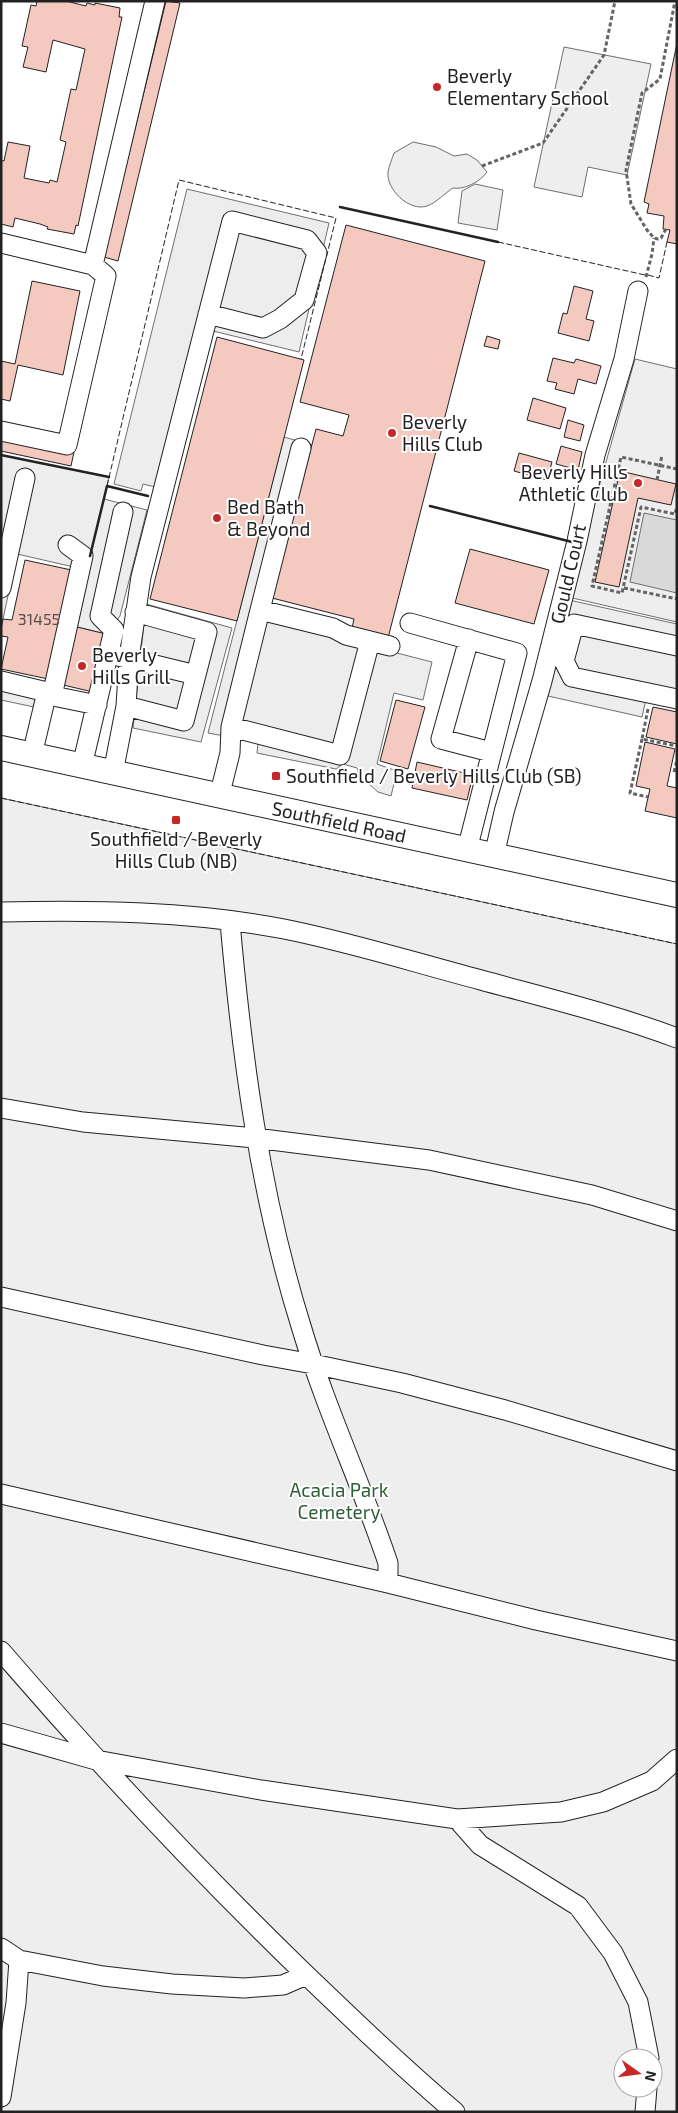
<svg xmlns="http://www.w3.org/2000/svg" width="678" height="2113" font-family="'Exo 2',sans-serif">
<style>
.green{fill:#eee;stroke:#6f6f6f;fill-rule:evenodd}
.parking{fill:#ededed;stroke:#6f6f6f}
.water{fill:#d9d9d9;stroke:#6f6f6f}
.building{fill:#f3c9c0;stroke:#222}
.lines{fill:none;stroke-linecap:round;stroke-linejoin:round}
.minor-casing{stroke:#222;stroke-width:21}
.major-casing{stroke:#222;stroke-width:26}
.path{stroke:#646464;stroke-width:3;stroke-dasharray:4 2.5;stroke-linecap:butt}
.minor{stroke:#fff;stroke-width:19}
.major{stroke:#fff;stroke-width:24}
.fence{stroke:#222;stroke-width:1;stroke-dasharray:6 2.5;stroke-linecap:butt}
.wall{stroke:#222;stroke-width:2.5}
.poi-dot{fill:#c62828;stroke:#fff;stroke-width:2}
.labels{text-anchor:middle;stroke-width:4;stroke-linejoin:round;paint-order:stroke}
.number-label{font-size:16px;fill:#564c4a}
.poi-label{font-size:19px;fill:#222;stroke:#fff;text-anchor:start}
.street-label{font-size:19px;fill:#222;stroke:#fff}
.park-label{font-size:19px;fill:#2f5e38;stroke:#fff}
</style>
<rect width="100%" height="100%" fill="#fff"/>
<path class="green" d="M 564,47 L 651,64 L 627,175 L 588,167 L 582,197 L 534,187 Z
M 413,142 L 436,147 L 454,156 L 467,154 L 477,160 L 487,172 C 480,182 464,190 453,188 C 445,193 436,203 427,206 C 409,212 386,189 388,172 C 389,166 392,159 394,153 Z
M 475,184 L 503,190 L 497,230 L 458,223 L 462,191 Z
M 635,359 L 677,369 L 677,622 L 568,597 Z
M 1,798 L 677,944 L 677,2112 L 1,2112 ZM 623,2058 L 653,2058 L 653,2088 L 623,2088 Z"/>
<path class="parking" d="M 187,189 L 329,223 L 299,352 L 213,331 L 172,491 L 143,484 L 141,491 L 114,484 Z
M 284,437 L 312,445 L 264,619 L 432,662 L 423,700 L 394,693 L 377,764 L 397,771 L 391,796 L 378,792 L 359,775 L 357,768 L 343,764 L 336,769 L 257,753 L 258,742 L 208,733 Z
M 1,455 L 109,477 L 104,499 L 147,510 L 120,616 L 106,634 L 73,626 L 87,570 L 17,554 L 1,628 Z
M 569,600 L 677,624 L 677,706 L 646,699 L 642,717 L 548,696 Z
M 146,604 L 232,628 L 201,742 L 133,728 Z
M 1,674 L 38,681 L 34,707 L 1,700 Z"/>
<path class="water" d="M 644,513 L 677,520 L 677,593 L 630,582 Z"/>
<path class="building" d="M 37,1 L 66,1 L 86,6 L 87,3 L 95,5 L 95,3 L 120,8 L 119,17 L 122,17 L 78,226 L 76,225 L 74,234 L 47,229 L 48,227 L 40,224 L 15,218 L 13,227 L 1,224 L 1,160 L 4,161 L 8,142 L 30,146 L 24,178 L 49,183 L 50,180 L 57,182 L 66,142 L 60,140 L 71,89 L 76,90 L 85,49 L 53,40 L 46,72 L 23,67 L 28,47 L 22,46 L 31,5 L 36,6 Z
M 166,1 L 180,3 L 118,261 L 104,257 Z
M 677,43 L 677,244 L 667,242 L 670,230 L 663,229 L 664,216 L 647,213 L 649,204 L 644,202 Z
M 346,225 L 485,261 L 388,638 L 352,628 L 354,619 L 272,598 L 316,429 L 343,436 L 349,415 L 300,402 Z
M 32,281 L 80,291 L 63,375 L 18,365 L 10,401 L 1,399 L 1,361 L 15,364 Z
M 574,286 L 593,291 L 586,319 L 594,321 L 589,341 L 558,333 L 563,313 L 567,314 Z
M 487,336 L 500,340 L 498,349 L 484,346 Z
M 217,337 L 304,360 L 237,621 L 150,599 Z
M 553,358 L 574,363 L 576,359 L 601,366 L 596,384 L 578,379 L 574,394 L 555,389 L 557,383 L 547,381 Z
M 533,398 L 566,408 L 560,429 L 527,420 Z
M 568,420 L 584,425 L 580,441 L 564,437 Z
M 1,437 L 74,452 L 71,466 L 1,451 Z
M 561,446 L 582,452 L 578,470 L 556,464 Z
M 519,453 L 552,462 L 547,480 L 514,471 Z
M 620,471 L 676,484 L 671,505 L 638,498 L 619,587 L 595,582 Z
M 470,549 L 549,570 L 534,624 L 455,603 Z
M 25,560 L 76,571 L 53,680 L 1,669 L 8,637 L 1,636 L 1,629 L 3,619 L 12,620 Z
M 73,626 L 106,634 L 93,692 L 59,684 Z
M 396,700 L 425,707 L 408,769 L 380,761 Z
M 653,707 L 677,712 L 677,744 L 646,737 Z
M 645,742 L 675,749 L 667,786 L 677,788 L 677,818 L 645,811 L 650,789 L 636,786 Z
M 417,762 L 473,775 L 467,800 L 412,788 Z"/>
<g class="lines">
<defs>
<path id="minor" d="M 1,243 L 93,265 L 106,276 L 67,445 L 1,431
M 93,265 L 155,1
M 1,588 L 25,478
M 260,610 L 301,448
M 410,623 L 517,653 L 467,850
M 469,639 L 441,739 L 491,752
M 677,646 L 574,624 L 564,661 L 572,677 L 677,699
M 118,656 L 196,675
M 1,681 L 47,692 L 54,687 L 83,556 L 68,545
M 126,706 L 184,721 L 207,632 L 135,612
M 231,727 L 340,755 L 370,641
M 32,755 L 47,692 L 58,697 L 97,705
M 82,766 L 114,630 L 100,616 L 123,512
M 113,773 L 126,706 L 129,658 L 141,577 L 232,221 L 307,240 L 317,253 L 304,300 L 280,319 L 263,328 L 208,314
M 219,797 L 230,753 L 231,727 L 260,610 L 333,628 L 346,635 L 390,646
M 494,856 L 504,812 L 542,681 L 577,541 L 595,455 L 624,359 L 638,291
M 1,912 C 95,910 191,911 284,929 C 350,942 416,963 481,980 C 547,998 613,1014 677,1038
M 230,922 C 242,1058 260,1195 301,1326 C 325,1407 361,1483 388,1563 L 388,1583
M 1,1108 L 83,1122 L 255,1138 L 429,1160 L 592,1195 L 677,1221
M 1,1297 L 263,1355 L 313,1364 L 402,1383 L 505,1410 L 677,1461
M 1,1494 L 388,1583 L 536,1620 L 677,1651
M 1,1651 C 96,1761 195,1867 299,1968 C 350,2017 401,2066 455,2112
M 1,1733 L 96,1760 L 261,1790 L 457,1819 L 561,1812 L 603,1802 L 652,1781 L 677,1759
M 457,1819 L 480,1845 L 578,1906 L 613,1953 L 638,2002 L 649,2058
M 1,1948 L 19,1960 L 103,1976 L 172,1984 L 244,1988 L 283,1985 L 306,1975
M 1,2097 L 16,2003 L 19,1960
M 645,2112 L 647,2088"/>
<path id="major" d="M 1,748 L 677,895"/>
</defs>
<use href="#minor" class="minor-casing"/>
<use href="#major" class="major-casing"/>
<path class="path" d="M 482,166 L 543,143 L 604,55 L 615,1
M 666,229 L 661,238 L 658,239 L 654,238 L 647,230 L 631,204 L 626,170 L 642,93 L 660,79 L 675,1
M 646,277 L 652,254 L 654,238
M 677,469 L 621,457 L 592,586 L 622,593 L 641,507 L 675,514 L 677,506
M 657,480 L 662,455
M 624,588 L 677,599
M 648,709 L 642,739 L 677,746
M 642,739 L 630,793 L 648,797
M 674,772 L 677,760"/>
<use href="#minor" class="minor"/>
<use href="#major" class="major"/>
<path class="fence" d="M 498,242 L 645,275
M 648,275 L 659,278 L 667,242
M 107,486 L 179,180 L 336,218 L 301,359
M 1,798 L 677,944"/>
<path class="wall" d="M 340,207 L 498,242
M 1,455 L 109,477
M 430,506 L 572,542
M 90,556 L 107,486 L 148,496"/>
</g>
<g class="poi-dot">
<circle cx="437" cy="87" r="5"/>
<circle cx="392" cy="433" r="5"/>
<circle cx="638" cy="483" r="5"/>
<circle cx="217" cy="518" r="5"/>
<circle cx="82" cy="666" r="5"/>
<rect x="271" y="771" width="10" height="10" rx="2.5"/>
<rect x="171" y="815" width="10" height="10" rx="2.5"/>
</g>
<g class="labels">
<g class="number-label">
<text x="39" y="625">31455</text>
</g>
<g class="poi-label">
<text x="447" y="83">Beverly<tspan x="447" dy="22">Elementary School</tspan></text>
<text x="402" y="429">Beverly<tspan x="402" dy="22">Hills Club</tspan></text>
<text x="628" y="479" text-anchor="end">Beverly Hills<tspan x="628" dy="22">Athletic Club</tspan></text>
<text x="227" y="514">Bed Bath<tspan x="227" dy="22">&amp; Beyond</tspan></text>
<text x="92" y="662">Beverly<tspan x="92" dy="22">Hills Grill</tspan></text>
<text x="286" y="783">Southfield / Beverly Hills Club (SB)</text>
<text x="176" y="846" text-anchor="middle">Southfield / Beverly<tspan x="176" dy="22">Hills Club (NB)</tspan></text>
</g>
<g class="street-label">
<text transform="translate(568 574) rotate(-77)" y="7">Gould Court</text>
<text transform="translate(339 822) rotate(12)" y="7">Southfield Road</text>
</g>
<g class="park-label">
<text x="339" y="1497">Acacia Park<tspan x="339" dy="22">Cemetery</tspan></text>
</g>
</g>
<rect width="678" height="2113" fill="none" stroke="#222222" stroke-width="5"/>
<g transform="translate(638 2073) rotate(104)"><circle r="24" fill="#ffffff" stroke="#a7a7a7"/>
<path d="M0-4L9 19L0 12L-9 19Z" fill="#c62828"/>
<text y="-8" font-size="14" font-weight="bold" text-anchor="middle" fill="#222222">N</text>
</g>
</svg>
